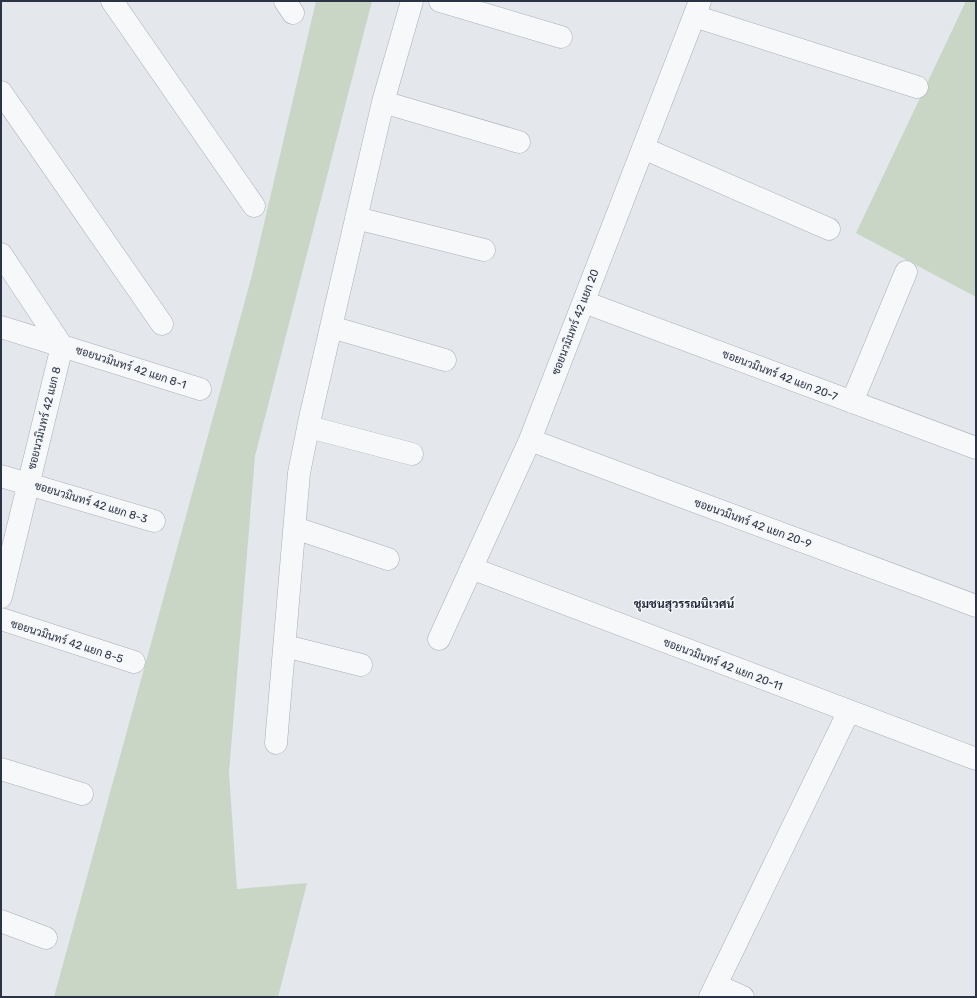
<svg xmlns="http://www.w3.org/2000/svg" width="977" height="998" font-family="Rubik,Sarabun,sans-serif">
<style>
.green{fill:#c9d6c5}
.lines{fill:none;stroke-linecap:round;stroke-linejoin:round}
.minor-casing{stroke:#a9aeb7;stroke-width:23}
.minor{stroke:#f7f8fa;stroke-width:22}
.labels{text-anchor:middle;stroke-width:3;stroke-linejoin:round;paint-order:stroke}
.street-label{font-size:11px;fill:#2b3445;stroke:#f4f6f9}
.neighbourhood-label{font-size:12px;font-weight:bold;fill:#1d2536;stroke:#f4f6f9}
</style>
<rect width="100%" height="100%" fill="#e4e7ec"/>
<path class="green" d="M 316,1 L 372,1 L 255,456 L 229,773 L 237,889 L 307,883 L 278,997 L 54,997 L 252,275 Z
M 966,1 L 976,1 L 976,297 L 856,233 Z"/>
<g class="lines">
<defs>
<path id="minor" d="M 112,1 L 254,206
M 285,1 L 293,13
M 440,1 L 561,37
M 694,16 L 917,87
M 1,92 L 162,324
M 383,102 L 519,142
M 643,148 L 829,229
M 356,218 L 484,250
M 1,254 L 62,346 L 1,597
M 584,302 L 976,448
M 1,327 L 200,389
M 331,327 L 445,360
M 852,402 L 906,272
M 309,427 L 412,454
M 530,440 L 976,606
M 1,476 L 154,521
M 295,528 L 388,559
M 471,568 L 976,759
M 1,619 L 134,662
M 439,639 L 530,440 L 700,1
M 285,646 L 361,665
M 276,743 L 299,473 L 310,418 L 383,102 L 412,1
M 1,769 L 82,794
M 1,921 L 46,938
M 716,985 L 743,997
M 710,997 L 849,711"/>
</defs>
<use href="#minor" class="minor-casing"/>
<use href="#minor" class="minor"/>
</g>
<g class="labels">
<g class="street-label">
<text transform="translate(575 322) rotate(-69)" y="4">ซอยนวมินทร์ 42 แยก 20</text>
<text transform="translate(131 367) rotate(18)" y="4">ซอยนวมินทร์ 42 แยก 8-1</text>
<text transform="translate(780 375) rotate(21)" y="4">ซอยนวมินทร์ 42 แยก 20-7</text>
<text transform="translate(44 418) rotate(-76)" y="4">ซอยนวมินทร์ 42 แยก 8</text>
<text transform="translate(91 502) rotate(17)" y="4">ซอยนวมินทร์ 42 แยก 8-3</text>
<text transform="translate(753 523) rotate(20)" y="4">ซอยนวมินทร์ 42 แยก 20-9</text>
<text transform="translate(67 641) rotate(18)" y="4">ซอยนวมินทร์ 42 แยก 8-5</text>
<text transform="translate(723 664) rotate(21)" y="4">ซอยนวมินทร์ 42 แยก 20-11</text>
</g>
<g class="neighbourhood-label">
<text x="684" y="608">ชุมชนสุวรรณนิเวศน์</text>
</g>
</g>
<rect width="977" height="998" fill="none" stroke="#2b3445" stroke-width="4"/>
</svg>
